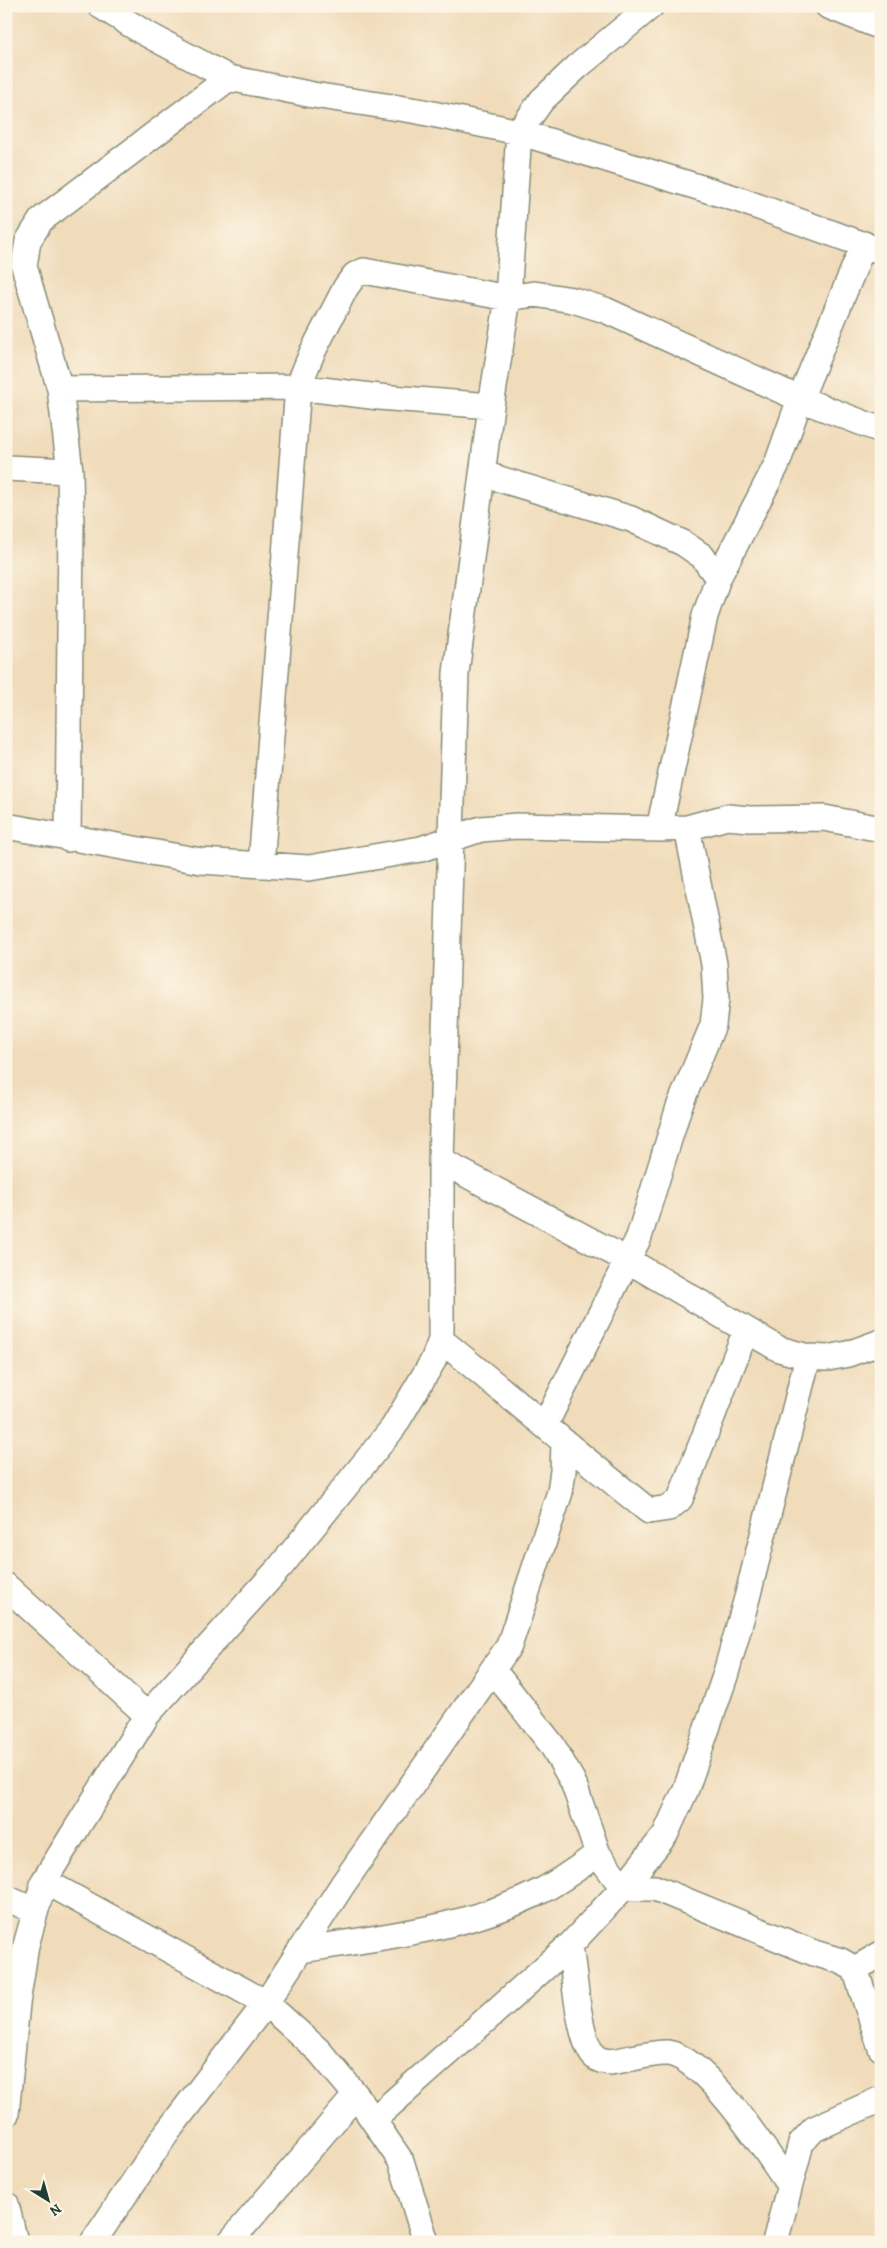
<svg xmlns="http://www.w3.org/2000/svg" width="887" height="2248" font-family="Alegreya,serif">
<style>
.lines{fill:none;stroke-linecap:round;stroke-linejoin:round}
.minor-casing{stroke:#888c77;stroke-width:28}
.minor{stroke:#fff;stroke-width:25}
</style>
<rect width="100%" height="100%" fill="#fcf5e5"/>
<filter id="ink" filterUnits="userSpaceOnUse"><feTurbulence type="fractalNoise" baseFrequency=".02" numOctaves="2"/><feDisplacementMap in="SourceGraphic" scale="10" xChannelSelector="R" yChannelSelector="G"/><feConvolveMatrix kernelMatrix="1 2 1 2 8 2 1 2 1" color-interpolation-filters="sRGB"/></filter>
<filter id="wash" filterUnits="userSpaceOnUse"><feTurbulence type="fractalNoise" baseFrequency=".0096" numOctaves="4" result="noise"/><feDisplacementMap in="SourceGraphic" scale="20" xChannelSelector="R" yChannelSelector="G"/><feGaussianBlur stdDeviation="1.12" result="paint"/><feColorMatrix in="noise" values="0 0 0 0 0 0 0 0 0 0 0 0 0 0 0 0 0 1.4 0 .05"/><feComposite in="paint" operator="in"/></filter>
<g filter="url(#wash)">
<rect width="100%" height="100%" fill="#f0dbba"/>
</g>
<g filter="url(#ink)">
<g class="lines">
<defs>
<path id="minor" d="M 101,6 L 143,32 L 229,78 L 313,95 L 418,111 L 519,132 L 737,199 L 881,251
M 828,6 L 881,27
M 60,389 L 298,387 L 379,397 L 491,406
M 6,468 L 70,471
M 483,474 L 631,519 L 683,543 L 702,556 L 718,578
M 6,826 L 201,861 L 309,868 L 421,849 L 481,829 L 517,826 L 659,829 L 687,828 L 727,817 L 750,819 L 824,818 L 881,829
M 659,829 L 705,616 L 718,578 L 777,464 L 800,399 L 864,244
M 68,839 L 71,526 L 70,471 L 60,389 L 24,266 L 28,241 L 41,220 L 229,78
M 261,865 L 298,387 L 312,353 L 346,287 L 355,275 L 364,271 L 508,298 L 534,294 L 573,300 L 605,310 L 800,399 L 881,430
M 441,1161 L 629,1261 L 779,1349 L 808,1357 L 828,1358 L 848,1354 L 881,1342
M 441,1340 C 511,1397 579,1455 649,1511 L 669,1508 L 680,1499 L 746,1330
M 545,1425 L 639,1237 L 679,1107 L 713,1025 L 716,999 L 714,964 L 687,828
M 6,1586 L 147,1715
M 493,1670 L 552,1745 L 573,1782 L 598,1854 L 623,1888 L 655,1888 L 814,1953 L 841,1961 L 855,1969 L 881,2048
M 44,1881 L 266,2003 L 319,2051 L 356,2095 L 401,2161 L 426,2242
M 6,1898 L 35,1911
M 570,1945 C 574,1971 578,2036 593,2055 C 597,2060 604,2061 611,2062 C 625,2060 655,2052 668,2053 C 707,2059 767,2153 789,2185
M 301,1950 C 381,1937 467,1929 541,1891 C 561,1881 580,1866 598,1854
M 855,1969 L 881,1954
M 6,2114 L 17,2004 L 26,1945 L 44,1881 L 147,1715 L 281,1566 L 393,1428 L 433,1361 L 441,1340 L 441,1161 L 456,673 L 491,406 L 508,298 L 519,132 L 542,100 L 577,67 L 651,6
M 373,2120 L 570,1945 L 623,1888 L 665,1835 L 686,1789 L 725,1676 L 747,1598 L 808,1357
M 6,2204 L 15,2242
M 93,2242 L 168,2131 L 266,2003 L 343,1884 L 509,1646 L 560,1492 L 563,1471 L 564,1443
M 230,2242 L 356,2095
M 775,2242 L 801,2143 L 814,2129 L 881,2099"/>
</defs>
<use href="#minor" class="minor-casing"/>
<use href="#minor" class="minor"/>
</g>
</g>
<rect width="887" height="2248" fill="none" stroke="#fcf5e5" stroke-width="25"/>
<g transform="translate(48 2200) rotate(143)" stroke="#fcf5e5" stroke-width="4" paint-order="stroke">
<path d="M0-4L9 19L0 12L-9 19Z" fill="#1f3d34"/>
<text y="-8" font-size="14" font-weight="bold" text-anchor="middle" fill="#1f3d34">N</text>
</g>
</svg>
